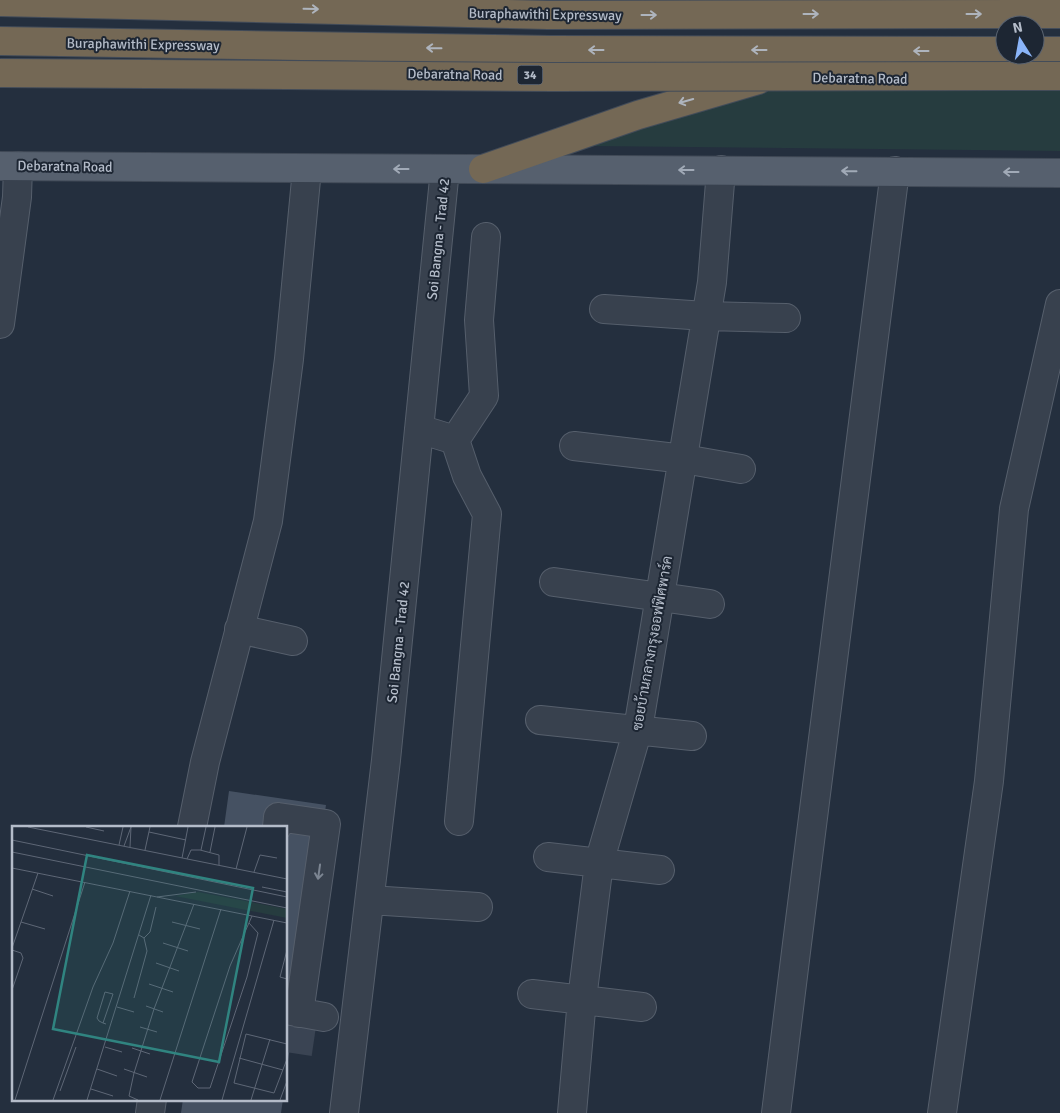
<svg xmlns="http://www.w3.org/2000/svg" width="1060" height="1113" font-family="Signika,Sarabun,sans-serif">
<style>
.green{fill:#263c3f}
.building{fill:#455162}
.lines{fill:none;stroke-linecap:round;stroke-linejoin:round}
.minor-tunnel{stroke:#3a4453;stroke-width:28;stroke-dasharray:28 14;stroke-linecap:butt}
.minor-casing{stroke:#565f6c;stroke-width:30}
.major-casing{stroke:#414a57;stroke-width:30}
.highway-casing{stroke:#434c59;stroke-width:30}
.minor{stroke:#38414e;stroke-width:28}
.major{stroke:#56606e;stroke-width:28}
.highway{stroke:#746855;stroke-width:28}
.highway-bridge-casing{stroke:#434c59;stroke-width:30;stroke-linecap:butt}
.highway-bridge{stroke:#746855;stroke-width:28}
.oneway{stroke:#aeb4bd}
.oneway2{stroke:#a1aab7}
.oneway3{stroke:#7c8592}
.labels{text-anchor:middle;stroke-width:4;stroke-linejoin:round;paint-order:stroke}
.shield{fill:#1d2633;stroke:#878f9c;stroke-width:1}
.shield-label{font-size:12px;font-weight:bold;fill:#b4bcc9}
.street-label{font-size:14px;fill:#b4bcc9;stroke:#1d2633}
.inset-road{fill:none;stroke:#5e6776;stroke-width:1}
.view{fill:#308480;fill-opacity:0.15;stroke:#308480;stroke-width:2.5}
.inset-edge{fill:none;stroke:#b4bcc9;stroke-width:2.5}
</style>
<rect width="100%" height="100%" fill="#242f3e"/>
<path class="green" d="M 763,87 L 1060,89 L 1060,151 L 590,146 Z"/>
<path class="building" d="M 229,791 L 326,805 L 287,1067 L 286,827 L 224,827 Z
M 183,1099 L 283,1099 L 281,1113 L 181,1113 Z"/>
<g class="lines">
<path class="minor-tunnel" d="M 286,1038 L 320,1043"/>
<defs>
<path id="minor" d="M 604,309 L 705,316 L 786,318
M 0,324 L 17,197 L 18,166
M 419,429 L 455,440 L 467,476 L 487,514 L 459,821
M 455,440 L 484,396 L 479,320 L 486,237
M 574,446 L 684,459 L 741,469
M 554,582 L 710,604
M 239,629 L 293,641
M 540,720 L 692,736
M 192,827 L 205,762 L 268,521 L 289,359 L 307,169
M 277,827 L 278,817 L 326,824 L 299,1013
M 548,857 L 660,870
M 370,900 L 478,907
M 532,994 L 642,1007
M 286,1010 L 324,1017
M 150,1113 L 152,1099
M 344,1113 L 386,760 L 445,169
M 572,1113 L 582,999 L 599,863 L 638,729 L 712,282 L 721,170
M 776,1113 C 814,799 858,486 895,171
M 942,1113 L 989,781 L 1014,509 L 1060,304"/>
<path id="major" d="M 0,166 L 1060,173"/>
<path id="highway" d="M 0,2 L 548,15 L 1060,14
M 0,41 L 551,50 L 1005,51
M 1035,51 L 1060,51
M 483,169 L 638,115 L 758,80"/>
</defs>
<use href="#minor" class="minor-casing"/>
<use href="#major" class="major-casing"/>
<use href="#highway" class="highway-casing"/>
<use href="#minor" class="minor"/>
<use href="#major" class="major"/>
<use href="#highway" class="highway"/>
<defs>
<path id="highway-bridge" d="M 0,73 L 554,77 L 1060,76"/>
</defs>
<use href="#highway-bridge" class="highway-bridge-casing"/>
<use href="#highway-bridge" class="highway-bridge"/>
</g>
<defs><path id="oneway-shaft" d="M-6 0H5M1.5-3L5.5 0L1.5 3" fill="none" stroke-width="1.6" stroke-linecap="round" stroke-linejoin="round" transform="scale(1.25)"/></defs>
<g class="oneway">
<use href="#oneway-shaft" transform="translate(311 9) rotate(1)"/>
<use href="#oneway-shaft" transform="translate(811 14)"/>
<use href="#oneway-shaft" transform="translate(974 14)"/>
<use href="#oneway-shaft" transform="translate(649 15)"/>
<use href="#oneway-shaft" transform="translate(434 48) rotate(-179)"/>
<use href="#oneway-shaft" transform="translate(596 50) rotate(-180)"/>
<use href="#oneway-shaft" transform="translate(759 50) rotate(-180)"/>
<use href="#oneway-shaft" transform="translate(921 51) rotate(-180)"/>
<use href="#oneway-shaft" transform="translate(686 101) rotate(164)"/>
</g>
<g class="oneway2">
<use href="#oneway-shaft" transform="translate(401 169) rotate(-180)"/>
<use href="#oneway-shaft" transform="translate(686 170) rotate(-180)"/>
<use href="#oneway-shaft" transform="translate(849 171) rotate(-179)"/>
<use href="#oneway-shaft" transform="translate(1011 172) rotate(-180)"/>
</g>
<use class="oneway3" href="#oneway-shaft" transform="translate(319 872) rotate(98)"/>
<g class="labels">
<rect class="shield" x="517.5" y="65.5" width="25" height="19" rx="4"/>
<g class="shield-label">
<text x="530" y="79">34</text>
</g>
<g class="street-label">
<text transform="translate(545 14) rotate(1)" y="5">Buraphawithi Expressway</text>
<text transform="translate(143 44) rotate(1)" y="5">Buraphawithi Expressway</text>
<text transform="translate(455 74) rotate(1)" y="5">Debaratna Road</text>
<text transform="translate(860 78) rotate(1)" y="5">Debaratna Road</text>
<text transform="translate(65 166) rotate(1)" y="5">Debaratna Road</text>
<text transform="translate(438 239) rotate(-84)" y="5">Soi Bangna - Trad 42</text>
<text transform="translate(398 642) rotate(-84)" y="5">Soi Bangna - Trad 42</text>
<text transform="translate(652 643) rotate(-80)" y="5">ซอยบ้านกลางกรุงออฟฟิศพาร์ค</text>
</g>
</g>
<g transform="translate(12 826)">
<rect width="275" height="275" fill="#242f3e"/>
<path d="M 186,66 L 275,83 L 275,92 L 163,70 Z" fill="#263c3f"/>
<path class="inset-road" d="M 16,1 L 275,53M 74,1 L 92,5M 137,6 L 174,14M 0,14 L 275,71M 107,19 L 111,1M 112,20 L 119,1M 118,21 L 119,1M 133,24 L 138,1M 189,24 L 194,1M 0,26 L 275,82M 198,26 L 203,1M 170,32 L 176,1M 175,33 L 179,24 L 188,24 L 207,29 L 207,39M 0,42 L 275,97M 224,43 L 235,1M 242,46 L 248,29 L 265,32M 250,61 L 275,66M 20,63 L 41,70M 145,71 L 184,66M 9,96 L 33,103M 160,96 L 188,103M 237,97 L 246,107 L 235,151 L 198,262 L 186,262 L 180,256 L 218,140 L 240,90M 132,112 L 138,106 L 144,81M 151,117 L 176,125M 0,122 L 26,47M 0,124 L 9,127 L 11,132 L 0,164M 275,124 L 268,151 L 275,153M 144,137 L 167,145M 137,158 L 161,166M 122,172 L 135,125 L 132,112 L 127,109M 134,180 L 151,186M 105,181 L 122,186M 91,197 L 101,168 L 93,166 L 85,192 L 87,195 L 91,197 L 94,198M 128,201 L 145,206M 275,218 L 234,208 L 222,257 L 262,267 L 275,233M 93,221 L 110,226M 120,222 L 138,228M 227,232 L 271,244M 85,243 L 105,250M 112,243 L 135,251M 79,263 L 101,270M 48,265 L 64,221M 3,274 L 73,56M 41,274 L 81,161 L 101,117 L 118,65M 75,274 L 139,69M 126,274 L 117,270 L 122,247 L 142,183 L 182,78M 148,274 L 209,83M 210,274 L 262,94M 239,274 L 258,213M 268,274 L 275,255"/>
<path class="view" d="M 75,29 L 241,62 L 207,236 L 41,203 Z"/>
<rect width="275" height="275" class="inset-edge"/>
</g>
<g transform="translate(1020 40) rotate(349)"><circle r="24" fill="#1d2633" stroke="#59626f"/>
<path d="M0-4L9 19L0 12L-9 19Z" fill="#8ab4f8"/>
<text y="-8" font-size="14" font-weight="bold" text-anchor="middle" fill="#b4bcc9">N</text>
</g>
</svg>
